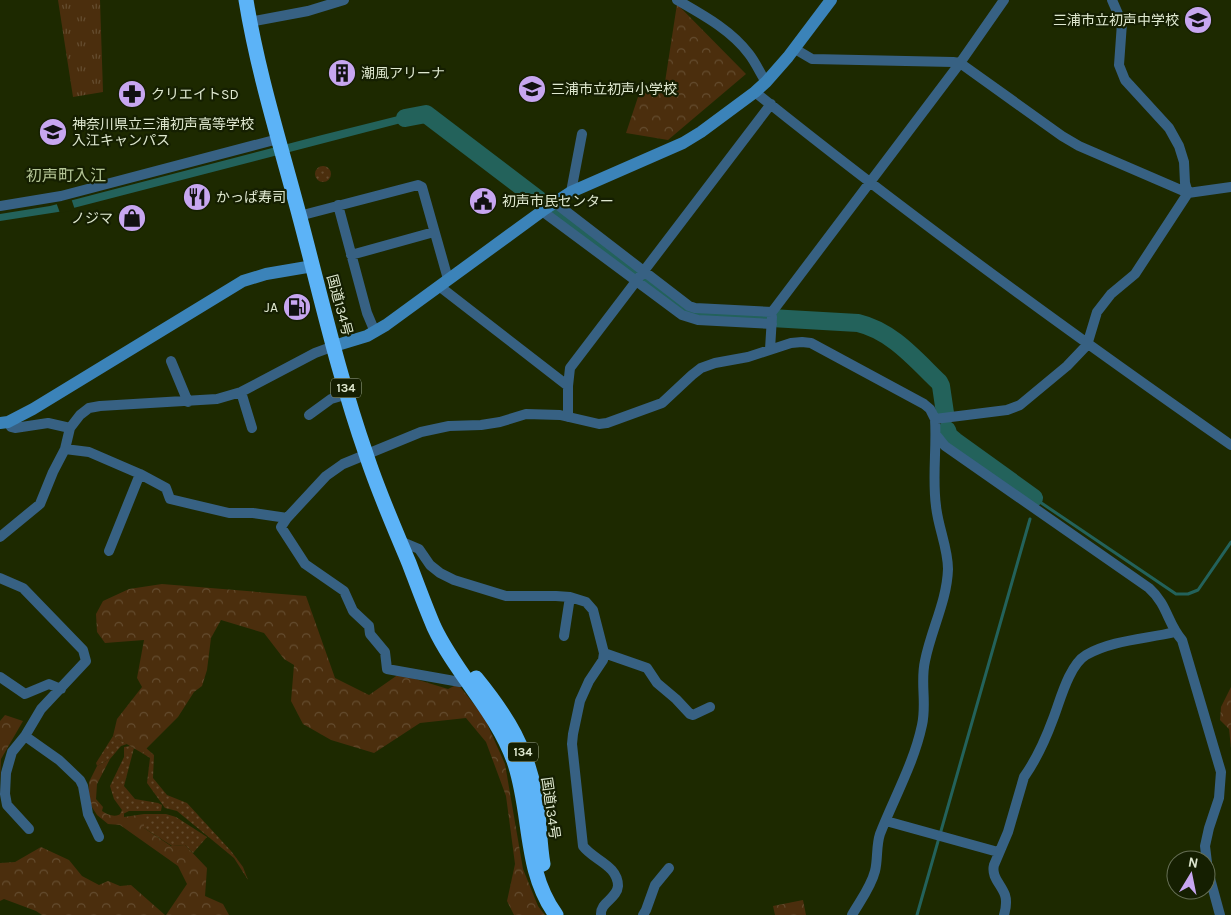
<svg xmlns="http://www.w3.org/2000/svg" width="1231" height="915" font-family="Karla,'Noto Sans JP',sans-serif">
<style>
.grass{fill:url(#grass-dots)}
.forest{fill:url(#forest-crowns)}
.park{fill:url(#park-tufts)}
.water{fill:#23625b}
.pier{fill:#1d2900}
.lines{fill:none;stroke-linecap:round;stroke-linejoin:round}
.stream{stroke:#23625b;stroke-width:3}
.river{stroke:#23625b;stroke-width:18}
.street{stroke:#376183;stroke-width:10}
.secondary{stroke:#3b83b9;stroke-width:12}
.highway{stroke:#5cb3f7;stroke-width:15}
.labels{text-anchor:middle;stroke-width:4.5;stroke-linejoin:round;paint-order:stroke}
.shield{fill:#151f01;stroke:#a2ac92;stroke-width:1}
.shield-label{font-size:12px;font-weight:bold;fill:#dfe8d0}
.poi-label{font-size:14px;fill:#dfe8d0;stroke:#151f01;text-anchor:start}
.street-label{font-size:14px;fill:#dfe8d0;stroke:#151f01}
.quarter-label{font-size:16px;fill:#b5c697;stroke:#151f01}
</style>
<defs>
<pattern id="grass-dots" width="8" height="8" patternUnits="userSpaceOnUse" patternTransform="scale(1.25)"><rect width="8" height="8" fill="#4b2e0d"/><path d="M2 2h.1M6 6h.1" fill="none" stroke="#644c2f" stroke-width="1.8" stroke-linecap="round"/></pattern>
<pattern id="forest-crowns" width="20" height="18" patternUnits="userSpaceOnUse" patternTransform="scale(1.25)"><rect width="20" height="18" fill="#4b2e0d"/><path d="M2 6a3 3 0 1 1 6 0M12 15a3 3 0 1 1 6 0" fill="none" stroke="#644c2f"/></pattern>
<pattern id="park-tufts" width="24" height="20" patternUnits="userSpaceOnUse" patternTransform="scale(1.25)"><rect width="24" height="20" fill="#4b2e0d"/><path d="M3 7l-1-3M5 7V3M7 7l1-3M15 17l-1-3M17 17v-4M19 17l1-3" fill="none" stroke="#644c2f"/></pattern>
</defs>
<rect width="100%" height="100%" fill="#1d2900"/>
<path class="grass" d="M315 174a8 8 0 1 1 16 0a8 8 0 1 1-16 0Z
M 113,736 L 127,744 L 121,746 L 110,759 L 97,766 L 96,763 Z
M 130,746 L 134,748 L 124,786 L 135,799 L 158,803 L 162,805 L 161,811 L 129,811 L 119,816 L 122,810 L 114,799 L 110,786 L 124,757 L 124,747 Z
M 146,748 L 154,755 L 153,778 L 167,795 L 187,803 L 231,851 L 243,867 L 248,880 L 234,858 L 177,811 L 165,808 L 147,783 L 150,758 L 142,753 Z
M 144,814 L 166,814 L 176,817 L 207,837 L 193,853 L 185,845 L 172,846 L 144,828 Z"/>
<path class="forest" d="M 677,4 L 746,74 L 668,140 L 626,133 L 638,97 L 665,82 Z
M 162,584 L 306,596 L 335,678 L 369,695 L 399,674 L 448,689 L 458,684 L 484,717 L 505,764 L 523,869 L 538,906 L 545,915 L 514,915 L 507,901 L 515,864 L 506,796 L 486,742 L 466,718 L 420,723 L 374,753 L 331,740 L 303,724 L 291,701 L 294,665 L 284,659 L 264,633 L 221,620 L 211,638 L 207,670 L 202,686 L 194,692 L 178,717 L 142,753 L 113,736 L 117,719 L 142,687 L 137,678 L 144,640 L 105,643 L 97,632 L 96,614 L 103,601 L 129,589 Z
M 1231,687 L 1231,748 L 1229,729 L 1220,720 L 1221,707 Z
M 5,715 L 23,721 L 1,759 L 0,781 L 0,721 Z
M 110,759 L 97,784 L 96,799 L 103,807 L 102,811 C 110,816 116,818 124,812 L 124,817 L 144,814 L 144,828 L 171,846 L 185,845 L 207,868 L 205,896 L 223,904 L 229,915 L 166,915 L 187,884 L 178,866 L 120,825 L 108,824 L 97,815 L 88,801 L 89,782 L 97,766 Z
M 41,847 L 69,860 L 82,876 L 99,885 L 108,881 L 120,886 L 131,885 L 165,915 L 42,915 L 36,911 L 4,899 L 0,901 L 0,863 L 15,862 Z
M 803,900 L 806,915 L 775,915 L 773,906 Z"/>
<path class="park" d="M 58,0 L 100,0 L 103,92 L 73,97 Z"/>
<path class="water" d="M 425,112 L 428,116 L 58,212 L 0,221 L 0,214 L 50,206 L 322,135 L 410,113 Z"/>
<path class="pier" d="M 71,198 L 75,210 L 60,213 L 56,202 Z"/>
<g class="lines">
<path class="stream" d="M 1034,501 L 1034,498 L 1176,594 L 1188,594 L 1198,590 L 1231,542
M 917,915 L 1030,519"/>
<path class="river" d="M 405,118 L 426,114 L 685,311 L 698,314 L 858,323 C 892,331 915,359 939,382 L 941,386 L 945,413
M 947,430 L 949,436 L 955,441 L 1034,498"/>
<path class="street" d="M 677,0 C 703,15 731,30 749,54 C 756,63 760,73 766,82
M 249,22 L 308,11 L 344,0
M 795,49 L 812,59 L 953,62 L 960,63 L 1062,136 L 1079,146 L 1188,193 L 1231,187
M 755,92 C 909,216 1069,332 1231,445
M 571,192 L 582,134
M 554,202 L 689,306 L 695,308 L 772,312 L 960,63 L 1004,0
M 338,205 L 367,313 L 375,332
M 0,206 L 61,196 L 278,139
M 542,211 L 682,315 L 698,320 L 772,324
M 299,216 L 418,185 L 422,187 L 448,279
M 351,255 L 434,232
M 439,286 L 568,386 L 568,417
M 770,349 L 772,317
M 171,361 L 188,402
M 568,386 L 570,368 L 771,104
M 241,392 L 252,428
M 309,415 L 331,399 L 348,394
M 935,419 L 1007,410 L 1020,405 L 1067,366 L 1087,345 L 1097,312 L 1111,294 L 1135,274 L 1188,193 L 1185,183 L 1184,162 L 1179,146 L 1169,128 L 1125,80 L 1119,65 L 1122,23 L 1112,0
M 8,422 L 11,427 L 15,428 L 48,423 L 70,428
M 937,436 L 945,446 L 1149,588 C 1168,605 1167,623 1182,640 L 1221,772 L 1219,798 L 1209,828 L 1205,846 L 1208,871 L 1220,915
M 65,449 L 89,452 L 140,474 L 166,488 L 170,499 L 229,513 L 253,513 L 287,518 L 326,476 L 343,464 L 421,432 L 449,426 L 481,425 L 500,422 L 526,414 L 560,415 L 599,424 L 607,423 L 662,403 L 692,375 L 701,368 L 715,363 L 748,357 L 791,343 L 802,342 L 811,343 L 924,404 L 930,409 L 935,419 C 937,448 932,477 936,506 C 938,527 948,548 948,569 C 947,601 931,630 925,661 C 920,682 927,703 922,725 C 914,763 894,798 880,834 C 876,846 878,859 875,871 C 871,887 860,901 852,915
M 287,518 L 281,527 L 305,564 L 344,591 L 353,611 L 369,626 L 370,634 L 385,652 L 387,669 L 460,682 L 466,680
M 0,537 L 40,504 L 53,472 L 65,449 L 70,428 L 80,415 L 89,408 L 100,406 L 217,399 L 241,392 L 315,353 L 334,346
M 400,541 L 419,549 L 430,565 L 440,573 L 454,580 L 506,596 L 556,596 L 570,597 L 586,602 L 593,610 L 604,653 L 603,660 L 589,681 L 580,701 L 573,734 L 572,744 L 583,846 C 593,860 618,865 618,886 C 617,899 600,902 601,915
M 109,551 L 140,474
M 0,578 L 23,588 L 83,650 L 86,661 L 41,709 L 25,736 L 59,760 L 80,780 L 83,786 L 88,814 L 99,837
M 564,636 L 570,597
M 604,653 L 647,668 L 657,683 L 676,699 L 690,714 L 693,715 L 710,707
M 0,677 L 25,694 L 49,684 L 61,689
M 25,736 L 12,752 L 6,773 L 5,794 L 7,805 L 29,829
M 886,821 L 998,852
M 643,915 L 646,910 L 655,885 L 669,868
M 1004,915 C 1006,908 1007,901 1005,895 C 1001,884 991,877 994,865 L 1008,832 L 1024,777 C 1036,760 1046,738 1053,719 C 1060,701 1069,665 1086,655 C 1112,640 1146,639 1175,632"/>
<path class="secondary" d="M 334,346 L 367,336 L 386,325 L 545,209 L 571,192 L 683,143 L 701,132 L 755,92 L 766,82 L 788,57 L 831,0
M 0,423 L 8,422 L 33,409 L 243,281 L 266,274 L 313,266"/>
<path class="highway" d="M 246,0 C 258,74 281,146 300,218 C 321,297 339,377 366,454 C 378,491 394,527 409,563 C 417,584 425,606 434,627 C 456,674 496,711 514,761 C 532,812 523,870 556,915
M 476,678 C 507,716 528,750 536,798 C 540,820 539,842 543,864"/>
</g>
<defs>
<symbol id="school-disc" viewBox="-11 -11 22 22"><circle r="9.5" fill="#c7a6f0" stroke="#151f01"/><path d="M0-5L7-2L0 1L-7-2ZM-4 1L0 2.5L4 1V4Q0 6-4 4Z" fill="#111"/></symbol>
<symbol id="building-disc" viewBox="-11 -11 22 22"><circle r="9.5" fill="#c7a6f0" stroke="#151f01"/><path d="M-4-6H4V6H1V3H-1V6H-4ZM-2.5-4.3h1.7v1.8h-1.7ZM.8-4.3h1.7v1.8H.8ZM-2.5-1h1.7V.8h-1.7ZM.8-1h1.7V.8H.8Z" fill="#111"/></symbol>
<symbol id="pharmacy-disc" viewBox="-11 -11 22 22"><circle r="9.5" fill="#c7a6f0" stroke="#151f01"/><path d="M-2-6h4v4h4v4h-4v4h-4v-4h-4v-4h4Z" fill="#111"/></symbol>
<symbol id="restaurant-disc" viewBox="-11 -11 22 22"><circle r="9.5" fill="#c7a6f0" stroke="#151f01"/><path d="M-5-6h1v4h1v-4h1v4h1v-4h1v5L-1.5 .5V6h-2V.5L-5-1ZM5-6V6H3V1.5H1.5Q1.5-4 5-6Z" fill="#111"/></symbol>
<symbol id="civic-disc" viewBox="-11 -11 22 22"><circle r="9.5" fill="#c7a6f0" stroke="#151f01"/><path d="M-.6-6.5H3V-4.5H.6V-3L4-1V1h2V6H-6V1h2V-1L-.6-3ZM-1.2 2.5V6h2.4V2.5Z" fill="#111"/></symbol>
<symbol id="shop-disc" viewBox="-11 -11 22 22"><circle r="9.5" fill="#c7a6f0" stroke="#151f01"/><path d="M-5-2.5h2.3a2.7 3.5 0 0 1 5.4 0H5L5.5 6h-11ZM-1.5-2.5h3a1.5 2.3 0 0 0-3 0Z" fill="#111"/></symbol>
<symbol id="fuel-disc" viewBox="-11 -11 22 22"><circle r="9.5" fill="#c7a6f0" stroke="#151f01"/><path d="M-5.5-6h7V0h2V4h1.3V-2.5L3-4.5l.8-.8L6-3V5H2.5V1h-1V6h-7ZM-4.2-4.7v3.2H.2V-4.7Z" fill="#111"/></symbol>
</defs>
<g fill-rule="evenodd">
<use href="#school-disc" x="1182" y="4" width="32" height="32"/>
<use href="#building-disc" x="326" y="57" width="32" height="32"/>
<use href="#school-disc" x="516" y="73" width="32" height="32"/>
<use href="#pharmacy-disc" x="116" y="78" width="32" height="32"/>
<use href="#school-disc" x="37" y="116" width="32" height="32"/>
<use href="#restaurant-disc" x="181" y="181" width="32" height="32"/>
<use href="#civic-disc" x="467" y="185" width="32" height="32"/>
<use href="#shop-disc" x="116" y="202" width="32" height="32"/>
<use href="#fuel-disc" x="281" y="291" width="32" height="32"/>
</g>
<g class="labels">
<g class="shield">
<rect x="331" y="378.5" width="30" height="19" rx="4"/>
<rect x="508" y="742.5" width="30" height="19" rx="4"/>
</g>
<g class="shield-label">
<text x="346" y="392">134</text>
<text x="523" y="756">134</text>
</g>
<g class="poi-label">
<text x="1179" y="25" text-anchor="end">三浦市立初声中学校</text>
<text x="361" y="78">潮風アリーナ</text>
<text x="551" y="94">三浦市立初声小学校</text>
<text x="151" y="99">クリエイトSD</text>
<text x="72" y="129">神奈川県立三浦初声高等学校<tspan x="72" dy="16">入江キャンパス</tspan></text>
<text x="216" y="202">かっぱ寿司</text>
<text x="502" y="206">初声市民センター</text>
<text x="113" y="223" text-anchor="end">ノジマ</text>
<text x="278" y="312" text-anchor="end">JA</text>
</g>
<g class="street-label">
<text transform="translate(340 305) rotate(75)" y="5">国道134号</text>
<text transform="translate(551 808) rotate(82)" y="5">国道134号</text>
</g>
<g class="quarter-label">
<text x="66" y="181">初声町入江</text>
</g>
</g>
<g transform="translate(1191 875) rotate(10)"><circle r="24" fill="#151f01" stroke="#666f54"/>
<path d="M0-4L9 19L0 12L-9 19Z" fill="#c7a6f0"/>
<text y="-8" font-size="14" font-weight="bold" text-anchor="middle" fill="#dfe8d0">N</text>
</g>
</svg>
